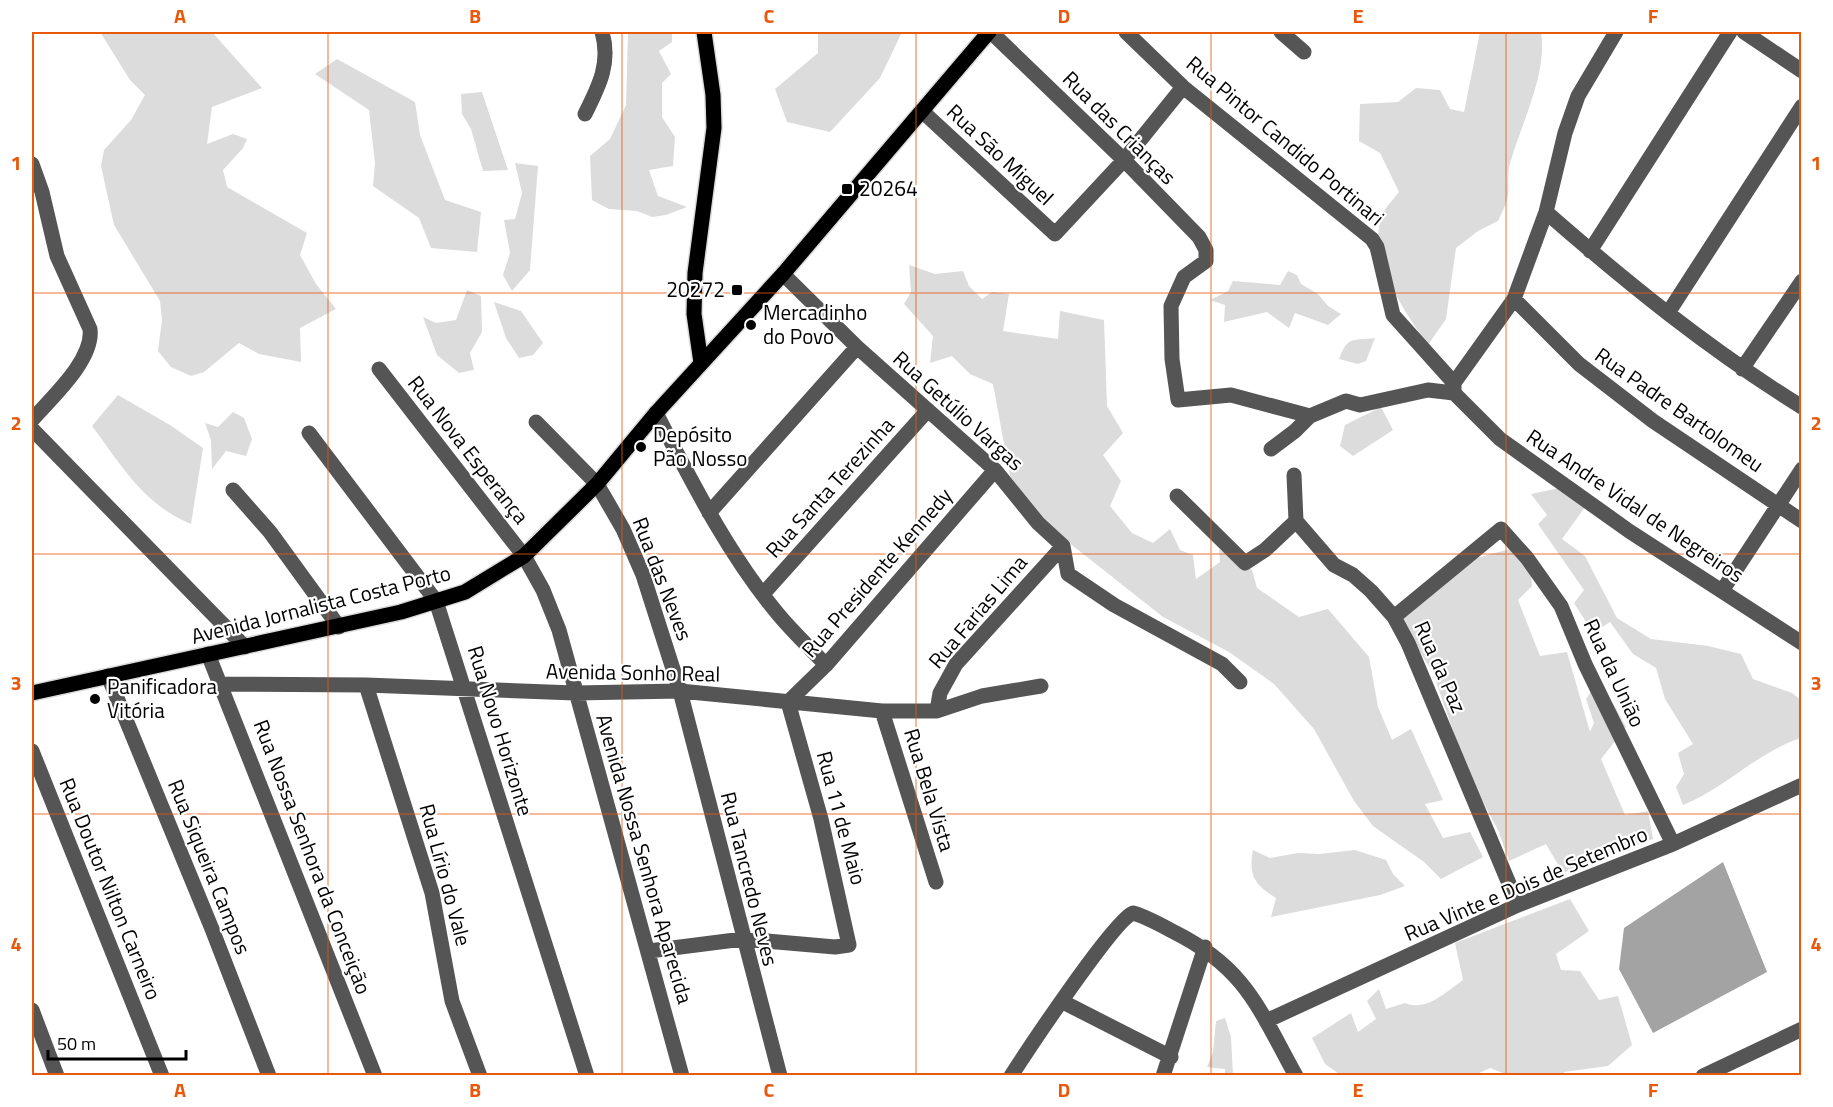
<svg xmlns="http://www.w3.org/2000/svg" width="1833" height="1107" font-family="'Titillium Web',sans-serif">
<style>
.green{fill:#dcdcdc}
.water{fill:#a3a3a3}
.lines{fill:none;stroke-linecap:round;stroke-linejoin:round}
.major-casing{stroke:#dbdbdb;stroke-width:18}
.minor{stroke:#555;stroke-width:15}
.major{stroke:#000;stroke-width:15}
.grid{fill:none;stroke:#e8590c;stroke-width:1.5;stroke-opacity:0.55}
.poi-dot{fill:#000;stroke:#fff;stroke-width:2}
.labels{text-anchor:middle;stroke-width:4.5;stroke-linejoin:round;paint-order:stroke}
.street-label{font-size:21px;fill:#000;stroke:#fff}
.poi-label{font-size:21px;fill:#000;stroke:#fff;text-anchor:start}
.neatline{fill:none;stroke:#e8590c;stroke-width:2}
.grid-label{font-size:20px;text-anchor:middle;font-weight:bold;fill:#e8590c}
</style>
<rect width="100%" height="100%" fill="#fff"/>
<path class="green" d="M 100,32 L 212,32 L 262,88 L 212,107 L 207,144 L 233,134 L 247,139 L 243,148 L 223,170 L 227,187 L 307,233 L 300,255 L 316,284 L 336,309 L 300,328 L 301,362 L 259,354 L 239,343 L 204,372 L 191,376 L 171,367 L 158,351 L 162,320 L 160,301 L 114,225 L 101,166 L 104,150 L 131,120 L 145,95 L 130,80 Z
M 628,32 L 672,32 L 672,42 L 659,51 L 671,74 L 662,83 L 662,117 L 675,137 L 673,166 L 649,170 L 658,196 L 687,207 L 666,215 L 652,217 L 637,211 L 609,209 L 592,200 L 590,156 L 610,139 L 626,105 Z
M 818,32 L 902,32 L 880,78 L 830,132 L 787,122 L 775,89 L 818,53 Z
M 1480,32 L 1541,32 C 1548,74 1520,126 1509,167 C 1507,178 1510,189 1507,200 C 1505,207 1501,214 1498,221 L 1478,231 L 1456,248 L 1446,319 L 1428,345 C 1406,314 1368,259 1381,219 C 1383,209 1393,200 1399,192 L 1380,153 L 1359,141 L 1360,104 L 1398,102 L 1416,88 L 1440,90 L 1450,109 L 1464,112 Z
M 337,59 L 415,102 L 420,135 L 445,200 L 481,212 L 477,252 L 431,248 L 419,218 L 373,186 L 375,163 L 369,110 L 315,74 Z
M 482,92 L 508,170 L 483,171 L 471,129 L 462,114 L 461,94 Z
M 515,163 L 538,166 L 530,270 L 512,291 L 503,275 L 510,253 L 504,220 L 515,219 L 522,193 Z
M 909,265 L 935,274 L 963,271 L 969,286 L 982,299 L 992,292 L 1009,294 L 1003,331 L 1058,339 L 1060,311 L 1104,320 L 1107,406 L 1123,433 L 1103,455 L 1121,481 L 1110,506 L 1132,533 L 1153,543 L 1170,529 L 1180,550 L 1193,555 L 1196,579 L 1220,562 L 1219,549 L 1252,570 L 1257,588 L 1299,617 L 1328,609 L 1369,657 L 1378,707 L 1392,740 L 1411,729 L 1443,800 L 1425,804 L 1443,838 L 1470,832 L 1483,857 L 1441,879 L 1424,862 L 1373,826 L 1354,801 L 1314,729 L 1274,684 L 1229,652 L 1163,617 L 1044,523 L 1010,476 L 993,384 L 970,374 L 952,356 L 930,363 L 933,336 L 904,304 L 911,292 Z
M 1288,271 L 1297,275 L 1301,284 L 1318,294 L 1328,306 L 1341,314 L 1328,325 L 1295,313 L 1289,328 L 1267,312 L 1224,322 L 1225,305 L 1210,300 L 1228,291 L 1233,281 L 1280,285 Z
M 467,290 L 481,296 L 482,332 L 470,353 L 474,370 L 459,373 L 437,355 L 423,317 L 436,323 L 456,320 Z
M 494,302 L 521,311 L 543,343 L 533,355 L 519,358 L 506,338 Z
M 1375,338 L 1366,361 L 1358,364 L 1339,359 C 1348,335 1353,341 1375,338 Z
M 118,395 L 170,425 L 203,448 L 191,524 C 143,504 122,466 92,426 Z
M 1381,407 L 1393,430 L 1353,456 L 1340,446 L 1345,425 Z
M 233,412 L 244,418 L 252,439 L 246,456 L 226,451 L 212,469 L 211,440 L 205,423 L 218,427 Z
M 1559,488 L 1585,507 L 1562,539 L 1585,556 L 1617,618 L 1651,639 L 1708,646 L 1741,654 L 1753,679 L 1792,693 L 1801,700 L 1801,738 C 1757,752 1726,788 1683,805 L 1676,787 L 1684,774 L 1678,753 L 1693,744 L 1665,699 L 1656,668 L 1633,654 L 1610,622 L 1593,633 L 1574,603 L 1584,590 L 1538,524 L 1547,515 L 1531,494 Z
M 1510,549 L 1531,573 L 1532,586 L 1518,600 L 1540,656 L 1567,652 L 1590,732 L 1594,723 L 1586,699 L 1593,689 L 1614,705 L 1626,727 L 1601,759 L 1625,815 L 1648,811 L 1653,839 L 1563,873 L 1546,844 L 1509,861 L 1498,830 L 1469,776 L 1433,673 L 1399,618 L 1469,560 Z
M 1253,850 L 1270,858 L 1298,853 L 1319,854 L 1355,850 L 1386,860 L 1393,874 L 1405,886 L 1380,895 L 1271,917 L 1276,898 C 1255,885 1248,876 1253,850 Z
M 1570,899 L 1589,931 L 1556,954 L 1561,970 L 1580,971 L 1599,1000 L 1618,996 L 1632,1045 L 1608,1066 L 1564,1072 L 1564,1076 L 1508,1075 L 1490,1068 L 1475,1075 L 1342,1076 L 1325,1064 L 1312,1038 L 1351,1013 L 1358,1032 L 1376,1019 L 1367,1001 L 1379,989 L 1386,1009 L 1405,1003 C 1426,1012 1446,992 1463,980 L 1455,943 Z
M 1225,1018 L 1231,1037 L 1233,1075 L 1225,1075 L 1225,1069 L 1207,1067 L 1213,1052 L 1216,1021 Z"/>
<path class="water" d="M 1723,862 L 1767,972 L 1653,1033 L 1619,969 L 1624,928 Z"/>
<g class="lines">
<defs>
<path id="major" d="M 701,363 L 694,314 L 695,273 L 714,128 L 713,95 L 704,32
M 32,693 L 401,612 L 465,592 L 524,556 L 597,484 L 656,413 L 783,274 L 989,32"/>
</defs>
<use href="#major" class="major-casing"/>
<path class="minor" d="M 991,32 L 1124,160 L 1199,237 L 1206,250 L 1206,261 L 1184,277 L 1171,306 L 1172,359 L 1178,400 L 1231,395 L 1310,416
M 1126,32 L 1183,87 L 1372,239 L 1377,247 L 1393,315 L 1454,383
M 1281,32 L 1304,52
M 1744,32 L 1802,71
M 922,111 L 1055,234 L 1124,160 L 1183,87
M 585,114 C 599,86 611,63 602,32
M 32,164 L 42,192 L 57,256 L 90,329 C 94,360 51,398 32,420
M 1546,212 C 1627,283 1710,350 1802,407
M 1590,251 L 1730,32
M 783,274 L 857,347 L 995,470 L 1038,523 L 1063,546 L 1068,574 L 1114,605 L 1222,664 L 1240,682
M 1514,299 L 1579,364 L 1653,421 L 1802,521
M 1668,313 L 1802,106
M 379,369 L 524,556 L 543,590 L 559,630 L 682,1076
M 1742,369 L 1802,281
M 1454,393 L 1500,439 L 1629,531 L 1802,643
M 1454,393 L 1454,383 L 1514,299 L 1546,212 L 1565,133 L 1578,96 L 1616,32
M 656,413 C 692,482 728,554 778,614 C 793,632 810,648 826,665
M 536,422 L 597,484 L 623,529 L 643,575 L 680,691 L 780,1076
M 32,429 L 245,647
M 309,433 L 436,601 L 587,1076
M 1271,449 L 1295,431 L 1310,416 L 1346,401 L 1360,405 L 1428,390 L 1454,393
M 1294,475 L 1296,521 L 1334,565 L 1353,575 L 1371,591 L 1394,617 L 1408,643 L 1518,905
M 233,490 L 270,532 L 339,627
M 1177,496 L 1245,563 L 1265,550 L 1296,521
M 709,513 L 857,347
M 1722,591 L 1802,469
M 763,594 L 928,410
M 1394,617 L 1501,529 L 1527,558 L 1561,606 L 1585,664 L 1673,844
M 208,654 L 375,1076
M 108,676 L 212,929 L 269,1076
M 221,684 L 366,685 L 575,693 L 680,691 L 882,711 L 937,711 L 982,696 L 1041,686
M 366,685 L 432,893 L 452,1001 L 480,1076
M 882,711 L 936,882
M 937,711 L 940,693 L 956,664 L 1063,546
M 32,751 L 162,1076
M 649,951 L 743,939 L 835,947 L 849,945 L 821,819 L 788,702 L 826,665 L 995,470
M 1063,1002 L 1171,1057
M 32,1010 L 57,1076
M 1266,1021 L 1518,905 L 1673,844 L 1802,785
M 1011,1076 C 1027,1051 1114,920 1133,913 C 1147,917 1161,925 1174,932 C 1246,968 1259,1009 1296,1076
M 1163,1076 L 1205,947
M 1703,1076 L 1802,1029"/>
<use href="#major" class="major"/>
</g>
<path class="grid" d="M 328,32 L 328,1076M 622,32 L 622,1076M 916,32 L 916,1076M 1211,32 L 1211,1076M 1506,32 L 1506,1076M 32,293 L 1802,293M 32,554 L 1802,554M 32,814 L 1802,814"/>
<g class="poi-dot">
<rect x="841" y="183" width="12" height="12" rx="3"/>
<rect x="731" y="284" width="12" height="12" rx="3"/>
<circle cx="751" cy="325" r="6"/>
<circle cx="641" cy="447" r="6"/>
<circle cx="95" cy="699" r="6"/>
</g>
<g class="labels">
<g class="street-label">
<text transform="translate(1119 128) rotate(45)" y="7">Rua das Crianças</text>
<text transform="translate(1285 141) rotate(40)" y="7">Rua Pintor Candido Portinari</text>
<text transform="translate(1000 155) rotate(43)" y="7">Rua São Miguel</text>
<text transform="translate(1679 410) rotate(35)" y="7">Rua Padre Bartolomeu</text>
<text transform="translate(958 411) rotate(42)" y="7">Rua Getúlio Vargas</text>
<text transform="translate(468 450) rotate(52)" y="7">Rua Nova Esperança</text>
<text transform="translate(830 488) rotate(-48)" y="7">Rua Santa Terezinha</text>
<text transform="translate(1635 506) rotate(34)" y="7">Rua Andre Vidal de Negreiros</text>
<text transform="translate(877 573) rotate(-49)" y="7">Rua Presidente Kennedy</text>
<text transform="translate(662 579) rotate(69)" y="7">Rua das Neves</text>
<text transform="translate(321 605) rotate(-14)" y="7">Avenida Jornalista Costa Porto</text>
<text transform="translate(978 612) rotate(-50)" y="7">Rua Farias Lima</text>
<text transform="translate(1440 667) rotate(66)" y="7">Rua da Paz</text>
<text transform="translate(633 673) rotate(1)" y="7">Avenida Sonho Real</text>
<text transform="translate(1614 673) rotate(65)" y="7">Rua da União</text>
<text transform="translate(500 731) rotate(73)" y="7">Rua Novo Horizonte</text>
<text transform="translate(929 790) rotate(73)" y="7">Rua Bela Vista</text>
<text transform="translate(841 818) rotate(75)" y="7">Rua 11 de Maio</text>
<text transform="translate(312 857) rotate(69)" y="7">Rua Nossa Senhora da Conceição</text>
<text transform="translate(644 859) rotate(74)" y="7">Avenida Nossa Senhora Aparecida</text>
<text transform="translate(209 867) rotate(68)" y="7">Rua Siqueira Campos</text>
<text transform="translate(445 875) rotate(75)" y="7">Rua Lírio do Vale</text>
<text transform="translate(749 879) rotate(76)" y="7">Rua Tancredo Neves</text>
<text transform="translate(1526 884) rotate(-23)" y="7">Rua Vinte e Dois de Setembro</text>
<text transform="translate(110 889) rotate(68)" y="7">Rua Doutor Nilton Carneiro</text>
</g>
<g class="poi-label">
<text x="859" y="196">20264</text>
<text x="725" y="297" text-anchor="end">20272</text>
<text x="763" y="320">Mercadinho<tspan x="763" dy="24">do Povo</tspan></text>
<text x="653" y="442">Depósito<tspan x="653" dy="24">Pão Nosso</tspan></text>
<text x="107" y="694">Panificadora<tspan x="107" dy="24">Vitória</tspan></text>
</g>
</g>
<rect width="1833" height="1107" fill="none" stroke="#ffffff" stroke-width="66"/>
<path d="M48 1050v9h138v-9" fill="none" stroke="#000000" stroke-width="3"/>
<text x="57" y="1050" font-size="18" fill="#000000" stroke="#ffffff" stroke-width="4.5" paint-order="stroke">50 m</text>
<rect x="33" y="33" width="1767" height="1041" class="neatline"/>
<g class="grid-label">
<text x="180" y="23">A</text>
<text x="475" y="23">B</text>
<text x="769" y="23">C</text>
<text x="1064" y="23">D</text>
<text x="1358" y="23">E</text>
<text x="1653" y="23">F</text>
<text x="16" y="170">1</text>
<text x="1816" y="170">1</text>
<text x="16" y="430">2</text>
<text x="1816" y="430">2</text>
<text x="16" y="690">3</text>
<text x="1816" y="690">3</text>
<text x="16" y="951">4</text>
<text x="1816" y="951">4</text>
<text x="180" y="1097">A</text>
<text x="475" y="1097">B</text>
<text x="769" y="1097">C</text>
<text x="1064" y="1097">D</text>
<text x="1358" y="1097">E</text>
<text x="1653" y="1097">F</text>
</g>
</svg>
